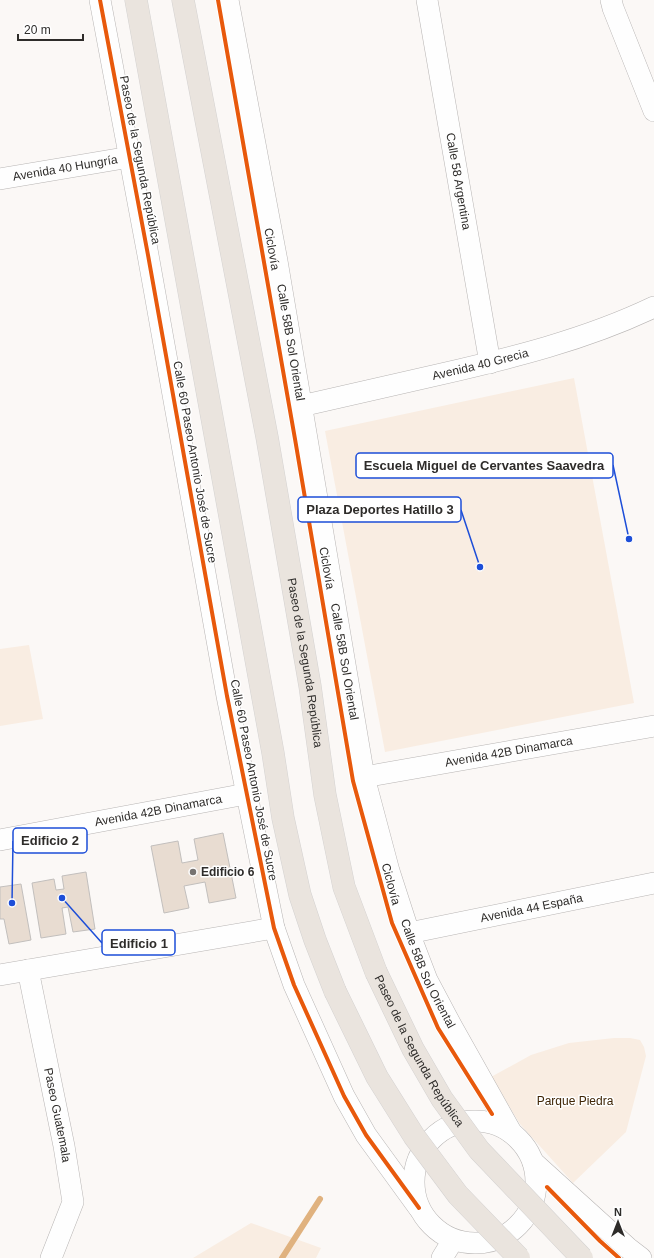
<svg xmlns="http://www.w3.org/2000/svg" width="654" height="1258" font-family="Helvetica,sans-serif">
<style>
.green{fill:#f9ede2}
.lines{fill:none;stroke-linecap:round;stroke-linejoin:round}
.stream{stroke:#e0b27f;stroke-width:6}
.building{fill:#e8dcd1;stroke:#c2bfbd}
.minor-casing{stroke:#b8b5b4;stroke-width:22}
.trunk-casing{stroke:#d4d2d1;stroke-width:23}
.minor{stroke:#fefefe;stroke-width:21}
.trunk{stroke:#eae4de;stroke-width:22}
.trunk-bridge-casing{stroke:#d4d2d1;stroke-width:23;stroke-linecap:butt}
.trunk-bridge{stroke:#eae4de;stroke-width:22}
.cycleway-casing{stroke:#fff;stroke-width:6}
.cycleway{stroke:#e8590c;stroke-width:4}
.poi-dot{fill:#767371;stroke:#fff;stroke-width:1.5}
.labels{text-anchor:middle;stroke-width:3;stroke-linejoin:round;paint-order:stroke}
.street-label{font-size:12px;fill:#2e2c2a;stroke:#fff}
.poi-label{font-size:12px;font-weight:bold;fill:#2e2c2a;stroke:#fff;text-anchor:start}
.park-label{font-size:12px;fill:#402606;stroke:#fff}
.leader{fill:none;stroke:#1d4ed8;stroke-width:1.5}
.callout-dot{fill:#1d4ed8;stroke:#fff;stroke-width:1.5}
.callout{fill:#fff;stroke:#1d4ed8;stroke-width:1.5}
.callout-label{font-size:13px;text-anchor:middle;font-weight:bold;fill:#2e2c2a}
</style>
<rect width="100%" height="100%" fill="#fbf8f6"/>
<path class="green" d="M 574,378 L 634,703 L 385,752 L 325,431 Z
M 29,645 L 43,719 L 0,726 L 0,649 Z
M 614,1038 L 630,1038 L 640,1040 L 644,1047 L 646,1056 L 626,1132 L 573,1183 L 520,1124 L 491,1077 L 531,1055 L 569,1043 Z
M 251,1223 L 321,1248 L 316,1258 L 193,1258 Z"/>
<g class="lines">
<path class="stream" d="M 282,1258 L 320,1199"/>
</g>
<path class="building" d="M 223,833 L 236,898 L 209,903 L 205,882 L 184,886 L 189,908 L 164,913 L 151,846 L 178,841 L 182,863 L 198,860 L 194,839 Z
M 86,872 L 95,929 L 73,932 L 68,907 L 62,908 L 66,934 L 41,938 L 32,883 L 54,879 L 56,890 L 64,889 L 62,876 Z
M 21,884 L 31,940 L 9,944 L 4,919 L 0,919 L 0,887 Z"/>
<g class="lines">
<defs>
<g id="minor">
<path d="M 100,0 L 148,255 L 227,696 L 274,928 L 294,985 L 344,1096 L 366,1135 L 419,1208"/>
<path id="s1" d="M 228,0 L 277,261 L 364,777 L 389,871 L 409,933 L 427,980 L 452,1027 L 511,1132"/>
<path id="s2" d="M 427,0 L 490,363"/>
<path d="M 611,0 L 613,8 L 654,111"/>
<path id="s3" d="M 0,179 L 130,157"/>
<path id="s4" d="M 301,406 C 346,396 392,385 437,375 C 511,358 585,340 654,307"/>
<path id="s5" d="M 364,777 L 654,726"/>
<path id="s6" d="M 0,840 L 246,794"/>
<path id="s7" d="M 409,933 L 654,883"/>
<path id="s8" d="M 28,970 L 64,1146 L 73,1202 L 51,1258"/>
<path d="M 0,975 L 274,928"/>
<circle cx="475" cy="1182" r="61"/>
<path d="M 533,1162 L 628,1248 L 641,1258"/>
<path d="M 442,1258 L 450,1245"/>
</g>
<g id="trunk">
<path d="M 136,0 L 273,753 L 283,818 L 300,895 L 315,940 L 335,991"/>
<path id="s9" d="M 183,0 L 267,437 L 310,686 L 325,795 L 344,887 L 376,972"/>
</g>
</defs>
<use href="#minor" class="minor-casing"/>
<use href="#trunk" class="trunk-casing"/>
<use href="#minor" class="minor"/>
<use href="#trunk" class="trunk"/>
<defs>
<g id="trunk-bridge">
<path id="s10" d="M 376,972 L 413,1049 L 442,1099 L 479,1150 L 582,1258"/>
<path d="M 335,991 L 377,1077 L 414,1136 L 458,1195 L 519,1258"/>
</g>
</defs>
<use href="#trunk-bridge" class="trunk-bridge-casing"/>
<use href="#trunk-bridge" class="trunk-bridge"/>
<defs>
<path id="cycleway" d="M 100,0 L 148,255 L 227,696 L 274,928 L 294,985 L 344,1096 L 366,1135 L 419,1208
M 218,0 L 295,439 L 353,781 L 392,923 L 438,1028 L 492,1114
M 547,1187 L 600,1241 L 619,1258"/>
</defs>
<use href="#cycleway" class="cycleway-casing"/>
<use href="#cycleway" class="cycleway"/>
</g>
<circle class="poi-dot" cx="193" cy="872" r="4"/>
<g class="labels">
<g class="street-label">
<text transform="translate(140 160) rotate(79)" y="4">Paseo de la Segunda República</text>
<text dy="4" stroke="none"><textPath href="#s3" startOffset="66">Avenida 40 Hungría</textPath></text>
<text dy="4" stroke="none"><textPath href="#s2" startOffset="184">Calle 58 Argentina</textPath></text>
<text transform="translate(272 249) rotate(80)" y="4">Ciclovía</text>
<text dy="4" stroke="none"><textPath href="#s1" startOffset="348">Calle 58B Sol Oriental</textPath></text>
<text dy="4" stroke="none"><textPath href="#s4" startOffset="184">Avenida 40 Grecia</textPath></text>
<text transform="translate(195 462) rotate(80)" y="4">Calle 60 Paseo Antonio José de Sucre</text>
<text transform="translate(327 568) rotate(80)" y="4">Ciclovía</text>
<text dy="4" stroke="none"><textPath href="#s1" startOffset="672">Calle 58B Sol Oriental</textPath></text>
<text dy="4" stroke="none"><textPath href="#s9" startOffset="674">Paseo de la Segunda República</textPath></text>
<text dy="4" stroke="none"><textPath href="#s5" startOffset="147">Avenida 42B Dinamarca</textPath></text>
<text transform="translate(254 780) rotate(79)" y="4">Calle 60 Paseo Antonio José de Sucre</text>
<text dy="4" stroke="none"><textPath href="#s6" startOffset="161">Avenida 42B Dinamarca</textPath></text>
<text transform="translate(391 884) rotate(75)" y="4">Ciclovía</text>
<text dy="4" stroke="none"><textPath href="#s7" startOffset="125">Avenida 44 España</textPath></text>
<text dy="4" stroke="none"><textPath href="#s1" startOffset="996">Calle 58B Sol Oriental</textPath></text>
<text dy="4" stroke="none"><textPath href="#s10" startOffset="90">Paseo de la Segunda República</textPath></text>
<text dy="4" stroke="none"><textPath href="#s8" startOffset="148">Paseo Guatemala</textPath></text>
</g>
<g class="poi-label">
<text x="201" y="876">Edificio 6</text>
</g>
<g class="park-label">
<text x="575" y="1105">Parque Piedra</text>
</g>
</g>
<path class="leader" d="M629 539L613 465M480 567L461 510M12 903L13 841M62 898L102 943"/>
<g class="callout-dot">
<circle cx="629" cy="539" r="4"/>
<circle cx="480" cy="567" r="4"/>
<circle cx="12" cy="903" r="4"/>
<circle cx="62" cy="898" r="4"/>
</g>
<g class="callout">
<rect x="356" y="453" width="257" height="25" rx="4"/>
<rect x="298" y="497" width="163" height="25" rx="4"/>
<rect x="13" y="828" width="74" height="25" rx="4"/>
<rect x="102" y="930" width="73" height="25" rx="4"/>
</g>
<g class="callout-label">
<text x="484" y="470">Escuela Miguel de Cervantes Saavedra</text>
<text x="380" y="514">Plaza Deportes Hatillo 3</text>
<text x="50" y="845">Edificio 2</text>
<text x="139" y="948">Edificio 1</text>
</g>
<g transform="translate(618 1222)" stroke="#ffffff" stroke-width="3" paint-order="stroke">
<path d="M0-3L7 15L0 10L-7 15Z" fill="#2e2c2a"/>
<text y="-6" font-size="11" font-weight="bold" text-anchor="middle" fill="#2e2c2a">N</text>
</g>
<path d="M18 34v6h65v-6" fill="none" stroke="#2e2c2a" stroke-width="2"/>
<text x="24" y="34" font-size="12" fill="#2e2c2a" stroke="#ffffff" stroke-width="3" paint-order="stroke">20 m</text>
</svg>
